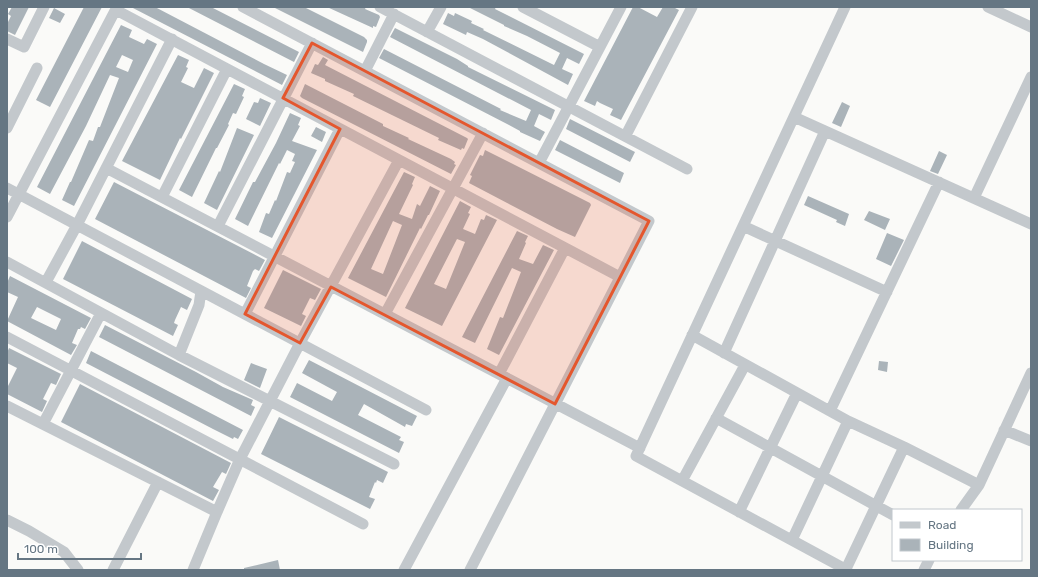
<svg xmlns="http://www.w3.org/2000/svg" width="1038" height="577" font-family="Rubik,sans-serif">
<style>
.building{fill:#aab3b9;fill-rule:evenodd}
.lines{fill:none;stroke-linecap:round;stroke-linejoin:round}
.minor{stroke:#c3c8cc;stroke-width:11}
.marked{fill:#e4572e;fill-opacity:0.2;stroke:#e4572e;stroke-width:3;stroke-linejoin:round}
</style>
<rect width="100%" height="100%" fill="#fafaf8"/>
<path class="building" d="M 12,7 L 29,7 L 15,35 L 7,31 L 7,24 L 11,16 L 8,14 Z
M 84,7 L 102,7 L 50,107 L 36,100 Z
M 131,7 L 155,7 L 264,64 L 287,75 L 282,85 Z
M 187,7 L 211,7 L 299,52 L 294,62 Z
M 273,7 L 304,7 L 364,37 L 367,40 L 367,42 L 363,52 Z
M 327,7 L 366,7 L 365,9 L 379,15 L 380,17 L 376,27 L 373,26 L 373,28 Z
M 468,7 L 496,7 L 495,9 L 584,54 L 579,64 L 567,58 L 562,69 L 573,74 L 568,85 L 483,39 L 467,32 L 466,35 L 443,24 L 448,13 L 454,16 L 455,13 L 472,21 L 471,23 L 484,29 L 483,30 L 554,65 L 560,53 L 527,36 L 504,26 L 504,25 Z
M 633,7 L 638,7 L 657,17 L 663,7 L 673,7 L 679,10 L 621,120 L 610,115 L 613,109 L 600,103 L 597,101 L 595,106 L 584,101 Z
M 54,8 L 65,14 L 60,23 L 49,18 Z
M 121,25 L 132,30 L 129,37 L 144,44 L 147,39 L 157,44 L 74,206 L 62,200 L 70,182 L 71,182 L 89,140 L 93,141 L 98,127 L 100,127 L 119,78 L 110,75 L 86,126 L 50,194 L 37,187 ZM 122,55 L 133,60 L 128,72 L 116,67 Z
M 395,28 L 457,59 L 468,66 L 468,67 L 555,110 L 551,120 L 539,114 L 534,126 L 545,132 L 540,141 L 520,132 L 520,131 L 509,125 L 379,58 L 384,49 L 501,109 L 500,110 L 526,121 L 531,110 L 390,37 Z
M 178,55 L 189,60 L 186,67 L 188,68 L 181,82 L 194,88 L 204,68 L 214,73 L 181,139 L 180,138 L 160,180 L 122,161 Z
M 323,57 L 328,60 L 325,65 L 467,138 L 468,139 L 464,149 L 462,148 L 461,150 L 438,140 L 439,138 L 353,96 L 354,94 L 325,81 L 325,79 L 311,73 L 315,64 L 318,65 Z
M 234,84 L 245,89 L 242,96 L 244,97 L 236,114 L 233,113 L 228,124 L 229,125 L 217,148 L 216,148 L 192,197 L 179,190 Z
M 305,84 L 383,124 L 383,126 L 409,138 L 408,139 L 451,159 L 455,162 L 454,164 L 456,165 L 451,174 L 302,98 L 300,96 Z
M 260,98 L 271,103 L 260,126 L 246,119 L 254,102 L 258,103 Z
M 842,102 L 850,106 L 841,127 L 832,123 Z
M 290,113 L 301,118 L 298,125 L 300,126 L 292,141 L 317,150 L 272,238 L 259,232 L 266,213 L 269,214 L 275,200 L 276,201 L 287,172 L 290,173 L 295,162 L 292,161 L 295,154 L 287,150 L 280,164 L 279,163 L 248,226 L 235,219 L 253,182 L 255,182 L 276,143 Z
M 570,119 L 635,152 L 630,162 L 566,129 Z
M 316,127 L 326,132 L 322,142 L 311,136 Z
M 237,128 L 254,135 L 217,210 L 204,203 L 219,171 L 220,172 Z
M 560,140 L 624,173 L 620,183 L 555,150 Z
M 485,150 L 590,203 L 591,205 L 575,237 L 557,229 L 469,183 L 472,176 L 470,175 L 480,155 L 483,156 Z
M 939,151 L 947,155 L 938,174 L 930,171 Z
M 404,172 L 415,177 L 412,184 L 413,185 L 399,214 L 412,219 L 417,204 L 420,206 L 430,186 L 440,191 L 429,215 L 428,215 L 421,229 L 420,228 L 386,297 L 348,278 ZM 393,221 L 402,225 L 383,274 L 371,269 Z
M 114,182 L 265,260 L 259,271 L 255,269 L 253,271 L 247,286 L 251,288 L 246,298 L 95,219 Z
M 808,196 L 849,214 L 845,226 L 836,222 L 837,220 L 804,205 Z
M 460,201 L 471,207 L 468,213 L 470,214 L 463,229 L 475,234 L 481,219 L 484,220 L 486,215 L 497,220 L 442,326 L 405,308 ZM 457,239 L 465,242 L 446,289 L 434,284 Z
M 869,211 L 890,219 L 885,230 L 864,220 Z
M 517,231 L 528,236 L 525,242 L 526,243 L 519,259 L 533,264 L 543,245 L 554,250 L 499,355 L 487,349 L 500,317 L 503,318 L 521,272 L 512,268 L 475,343 L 462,337 Z
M 887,233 L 904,240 L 891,266 L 876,259 Z
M 82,241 L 192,299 L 187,310 L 181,307 L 175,320 L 174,323 L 178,325 L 173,336 L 63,279 Z
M 283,270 L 321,289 L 315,300 L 310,298 L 302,314 L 306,316 L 301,326 L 264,308 Z
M 10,276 L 91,318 L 85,329 L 81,327 L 80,329 L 78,329 L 72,343 L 77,345 L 71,355 L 7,321 L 18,297 L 7,292 L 7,283 ZM 37,307 L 61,319 L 56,330 L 31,318 Z
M 105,325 L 196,372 L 223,387 L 253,400 L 251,405 L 255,407 L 251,416 L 99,337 Z
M 9,348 L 61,374 L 56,385 L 51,383 L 43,399 L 47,401 L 42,412 L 7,394 L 7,388 L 17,368 L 7,363 L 7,353 Z
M 91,351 L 243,430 L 238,439 L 234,437 L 233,439 L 213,429 L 86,363 Z
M 309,360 L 417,416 L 412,426 L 406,424 L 405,427 L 364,404 L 358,415 L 401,437 L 399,440 L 404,442 L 399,453 L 290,397 L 297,383 L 332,401 L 337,392 L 302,373 Z
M 879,361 L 888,362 L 887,372 L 878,370 Z
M 251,363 L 267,369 L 260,388 L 244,380 Z
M 80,384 L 231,463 L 226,474 L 222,472 L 213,487 L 219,490 L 213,501 L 61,422 Z
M 279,417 L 388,472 L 383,483 L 377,480 L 376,483 L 375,482 L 369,497 L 375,499 L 370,509 L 261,454 Z
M 278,560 L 280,570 L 244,570 L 244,568 Z"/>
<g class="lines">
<path class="minor" d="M 243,7 L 649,221 L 470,570
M 380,7 L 687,169
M 523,7 L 600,47
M 845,7 L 636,456 L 847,570
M 988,7 L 1031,27
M 116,10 L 620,277
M 427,32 L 441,7
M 7,39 L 24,47 L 44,7
M 365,71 L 394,14
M 794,117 L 1031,224
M 7,128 L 37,68
M 626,135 L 692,7
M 539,163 L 621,7
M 106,168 L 640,448
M 7,188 L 426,410
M 162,197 L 227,69
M 974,198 L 1031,77
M 7,217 L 117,7
M 218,226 L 312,43
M 743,226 L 887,292
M 7,262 L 179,355 L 394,464
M 46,282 L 77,225 L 172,39
M 245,314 L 340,129
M 385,314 L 483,133
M 692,335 L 848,421 L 904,447 L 979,485
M 7,337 L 363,524
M 724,353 L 825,131
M 179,355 L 199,305 L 201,291
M 499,374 L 565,248
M 7,406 L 217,512 L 193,570
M 830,411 L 939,182
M 716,418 L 893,515
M 43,424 L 101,313
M 1004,430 L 1031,441
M 682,481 L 745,365
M 961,510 L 979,485 L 1031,373
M 217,512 L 240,459 L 300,343 L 399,160
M 739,512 L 797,393
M 7,520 L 29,531 L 64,552 L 78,570
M 792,540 L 848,421
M 846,569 L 904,447
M 113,570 L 158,482
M 404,570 L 507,378
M 924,570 L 929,560"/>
</g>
<path class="marked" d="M 312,43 L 649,221 L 555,404 L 331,287 L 300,343 L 245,314 L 340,129 L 283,98 Z"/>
<rect width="1038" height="577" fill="none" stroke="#657683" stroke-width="16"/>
<rect x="892" y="509" width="130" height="52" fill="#ffffff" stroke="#c1c8cd"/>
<rect x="900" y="522" width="20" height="6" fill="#c3c8cc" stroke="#c1c8cd"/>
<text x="928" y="529" font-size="12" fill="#657683">Road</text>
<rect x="900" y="539" width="20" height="12" fill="#aab3b9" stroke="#c1c8cd"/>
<text x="928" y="549" font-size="12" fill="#657683">Building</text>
<path d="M18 553v6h123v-6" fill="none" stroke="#657683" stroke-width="2"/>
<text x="24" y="553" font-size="12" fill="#657683" stroke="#ffffff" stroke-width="3" paint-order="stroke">100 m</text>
</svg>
